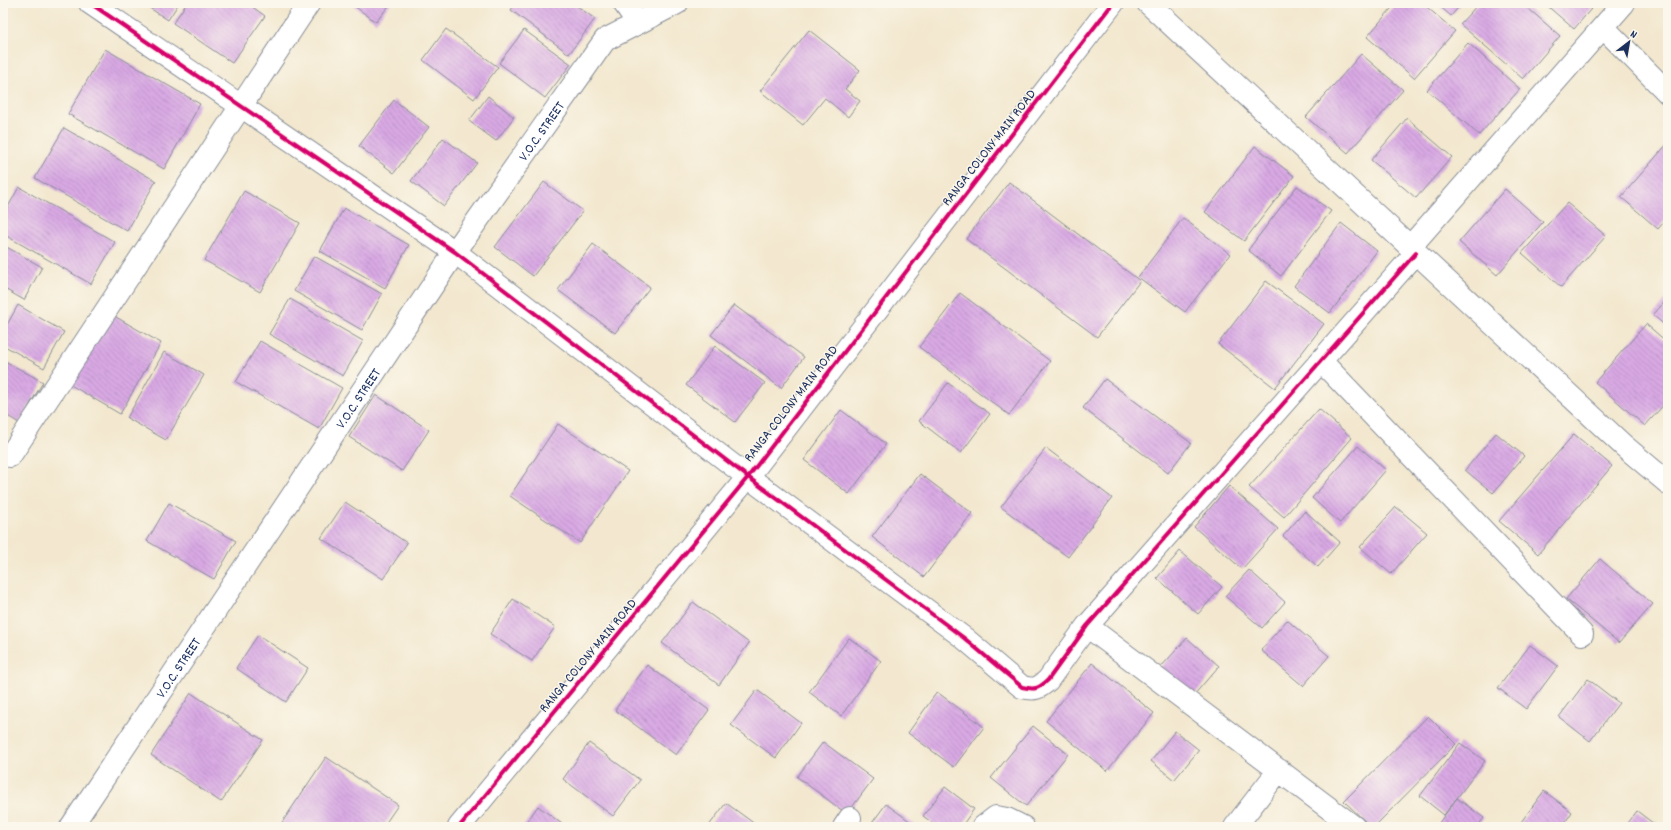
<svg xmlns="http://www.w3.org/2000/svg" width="1671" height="830" font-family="Dekko,sans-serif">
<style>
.building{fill:url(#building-back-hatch)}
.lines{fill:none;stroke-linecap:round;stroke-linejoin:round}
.minor-casing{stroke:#878c96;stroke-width:24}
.tertiary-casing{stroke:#878c96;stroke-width:24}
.minor{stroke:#fff;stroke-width:22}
.tertiary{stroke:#fff;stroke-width:22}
.cycleway-casing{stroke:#fbf7ec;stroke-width:6}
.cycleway{stroke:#d6006c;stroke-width:4}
.labels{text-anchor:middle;stroke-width:3;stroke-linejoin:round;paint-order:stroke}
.street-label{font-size:14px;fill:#1b2f5e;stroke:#fbf7ec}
</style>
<defs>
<pattern id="building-back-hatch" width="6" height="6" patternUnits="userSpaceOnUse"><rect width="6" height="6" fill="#d9a9e4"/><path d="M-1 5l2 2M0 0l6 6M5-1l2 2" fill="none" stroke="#af8abc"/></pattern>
</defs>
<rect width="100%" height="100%" fill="#fbf7ec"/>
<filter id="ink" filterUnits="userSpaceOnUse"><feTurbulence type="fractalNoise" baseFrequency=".025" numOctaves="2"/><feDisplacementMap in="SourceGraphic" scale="8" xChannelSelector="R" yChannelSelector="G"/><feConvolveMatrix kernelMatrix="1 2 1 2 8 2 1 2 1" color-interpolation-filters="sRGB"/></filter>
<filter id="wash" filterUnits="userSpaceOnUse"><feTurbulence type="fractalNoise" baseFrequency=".012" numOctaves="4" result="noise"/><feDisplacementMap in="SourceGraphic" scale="16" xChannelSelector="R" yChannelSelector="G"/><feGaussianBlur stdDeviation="0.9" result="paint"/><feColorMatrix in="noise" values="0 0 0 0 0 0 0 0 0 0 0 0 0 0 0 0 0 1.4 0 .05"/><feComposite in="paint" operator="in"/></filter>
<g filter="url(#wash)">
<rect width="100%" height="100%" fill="#f3e8cf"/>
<g id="blocks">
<path class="building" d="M 142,3 L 179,3 L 168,20 Z
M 187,3 L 247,3 L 265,16 L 232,63 L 173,23 Z
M 350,3 L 391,3 L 376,22 Z
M 516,3 L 573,3 L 595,19 L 569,54 L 511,10 Z
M 1396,3 L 1422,3 L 1455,31 L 1414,78 L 1367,37 Z
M 1436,3 L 1462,3 L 1451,16 Z
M 1479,3 L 1522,3 L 1560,36 L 1523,79 L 1460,24 Z
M 1544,3 L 1596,3 L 1574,29 Z
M 446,29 L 498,67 L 474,99 L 423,60 Z
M 524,30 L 571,64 L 545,98 L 499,63 Z
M 809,30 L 860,70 L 845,89 L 860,101 L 848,117 L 825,98 L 803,125 L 760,91 Z
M 1468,43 L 1520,89 L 1479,135 L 1427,90 Z
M 105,49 L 200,104 L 164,169 L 68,114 Z
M 1361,54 L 1403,90 L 1348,153 L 1306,117 Z
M 488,96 L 514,117 L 496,141 L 469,121 Z
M 394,100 L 429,127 L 394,173 L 359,146 Z
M 1407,118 L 1452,157 L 1416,198 L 1371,160 Z
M 64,128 L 156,181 L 127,231 L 35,178 Z
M 443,138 L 477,163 L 444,206 L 411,181 Z
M 1668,143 L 1668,217 L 1658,229 L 1621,197 Z
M 1255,146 L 1294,176 L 1244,241 L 1205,212 Z
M 544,182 L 583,211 L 533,276 L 495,247 Z
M 1009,182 L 1140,281 L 1097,337 L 966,239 Z
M 1297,186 L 1331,211 L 1281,276 L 1248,250 Z
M 19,187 L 115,242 L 91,284 L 3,234 L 3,216 Z
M 1505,189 L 1543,222 L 1497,275 L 1459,242 Z
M 244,191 L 300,223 L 260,292 L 204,260 Z
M 1567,203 L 1606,236 L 1561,287 L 1522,253 Z
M 344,208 L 409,245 L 385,288 L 320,251 Z
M 1183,218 L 1230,254 L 1185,312 L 1138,277 Z
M 1341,223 L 1377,251 L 1330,313 L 1294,286 Z
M 593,244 L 650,287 L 615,333 L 558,290 Z
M 3,245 L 42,267 L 24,300 L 3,288 Z
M 314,256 L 382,294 L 362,330 L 294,291 Z
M 1266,281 L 1324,324 L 1275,388 L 1218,344 Z
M 960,293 L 1050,361 L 1009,415 L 919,347 Z
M 1668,298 L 1668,328 L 1653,315 Z
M 290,299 L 363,341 L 343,376 L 269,334 Z
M 18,305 L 64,332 L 44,368 L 3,345 L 3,332 Z
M 734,305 L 804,357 L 781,388 L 711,335 Z
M 109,313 L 161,343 L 120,414 L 69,384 Z
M 1646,324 L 1668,343 L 1668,400 L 1645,426 L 1595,382 Z
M 260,341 L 342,388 L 319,429 L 236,382 Z
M 715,346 L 765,383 L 735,422 L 686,385 Z
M 164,352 L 204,375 L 166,440 L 127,418 Z
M 3,360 L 43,382 L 19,423 L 3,413 Z
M 1105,379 L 1191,443 L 1168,473 L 1083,408 Z
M 948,383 L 990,414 L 961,453 L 919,421 Z
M 376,395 L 429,430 L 402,471 L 349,437 Z
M 1319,409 L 1352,438 L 1284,517 L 1249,487 Z
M 841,410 L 886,444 L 849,494 L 804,460 Z
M 558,424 L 628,471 L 580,543 L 510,496 Z
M 1496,433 L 1524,456 L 1493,493 L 1465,470 Z
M 1574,434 L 1612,466 L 1538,554 L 1499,521 Z
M 1358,446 L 1386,470 L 1340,523 L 1312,498 Z
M 1046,448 L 1112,498 L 1068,557 L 1001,507 Z
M 920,474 L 972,513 L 924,577 L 872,537 Z
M 1229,486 L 1278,529 L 1242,569 L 1194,527 Z
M 345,502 L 407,543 L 383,579 L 321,538 Z
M 169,503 L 236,541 L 214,579 L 147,541 Z
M 1396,507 L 1427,533 L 1391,574 L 1360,547 Z
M 1305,511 L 1340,542 L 1318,567 L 1283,536 Z
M 1180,551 L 1222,587 L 1198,614 L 1157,578 Z
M 1600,559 L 1653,604 L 1619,643 L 1566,599 Z
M 1249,570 L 1285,602 L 1262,628 L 1225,596 Z
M 513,599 L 555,627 L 532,661 L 490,634 Z
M 693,602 L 749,643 L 719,685 L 662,643 Z
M 1287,620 L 1329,656 L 1303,686 L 1261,650 Z
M 258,635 L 308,668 L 286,702 L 236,668 Z
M 849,638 L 881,661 L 841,716 L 809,692 Z
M 1187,638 L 1219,666 L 1193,696 L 1160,668 Z
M 1530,645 L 1558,666 L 1526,709 L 1498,688 Z
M 1092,663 L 1154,713 L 1107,771 L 1046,721 Z
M 647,665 L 709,710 L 676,755 L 615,710 Z
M 1588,679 L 1619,703 L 1590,741 L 1559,717 Z
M 757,690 L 801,723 L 776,758 L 731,725 Z
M 937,692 L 984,727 L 954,767 L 908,733 Z
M 191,693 L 263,740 L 221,802 L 151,755 Z
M 1428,716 L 1456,744 L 1374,827 L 1371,827 L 1344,801 Z
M 1033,726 L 1068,754 L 1026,806 L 991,778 Z
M 1175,731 L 1199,750 L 1174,780 L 1151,761 Z
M 823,742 L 873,779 L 847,814 L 797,777 Z
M 589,743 L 640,780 L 613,816 L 563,779 Z
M 1460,743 L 1485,761 L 1444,815 L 1420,796 Z
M 326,757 L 398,805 L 383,827 L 279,827 Z
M 945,787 L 974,809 L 961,827 L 938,827 L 923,816 Z
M 1544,791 L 1572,812 L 1562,827 L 1528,827 L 1521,822 Z
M 1457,798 L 1484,818 L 1477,827 L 1436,827 Z
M 726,803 L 759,827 L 708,827 Z
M 886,804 L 915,825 L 914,827 L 869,827 Z
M 538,806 L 566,827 L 523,827 Z
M 1637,811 L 1658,827 L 1625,827 Z"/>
</g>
</g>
<g filter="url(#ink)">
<use href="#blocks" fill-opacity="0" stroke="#878c96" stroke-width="1"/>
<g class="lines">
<defs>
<path id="minor" d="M 90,3 L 455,252 L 748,477 L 964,638 L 1022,687 C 1035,690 1038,689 1048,680 L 1087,626 L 1416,253
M 624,3 L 638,23
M 1148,3 L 1624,446 L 1668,483
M 1603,27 L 1668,93
M 1410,247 L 1624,3
M 1321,361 L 1582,634
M 10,456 L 309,3
M 1087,626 L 1354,827
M 459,827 L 748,477 L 1113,3
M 844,827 L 850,818
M 983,827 L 996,817 L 1007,819 L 1023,827
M 1235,827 L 1279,770"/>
<g id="tertiary">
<path id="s1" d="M 71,827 L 455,252 L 605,40 L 677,3"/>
</g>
</defs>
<use href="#minor" class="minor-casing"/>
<use href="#tertiary" class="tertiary-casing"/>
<use href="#minor" class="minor"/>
<use href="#tertiary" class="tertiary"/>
<defs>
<path id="cycleway" d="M 90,3 L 455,252 L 748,477 L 964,638 L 1022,687 C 1035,690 1038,689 1048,680 L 1087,626 L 1416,253
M 459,827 L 748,477 L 1113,3"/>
</defs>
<use href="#cycleway" class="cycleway-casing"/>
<use href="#cycleway" class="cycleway"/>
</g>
</g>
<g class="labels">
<g class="street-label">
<text dy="5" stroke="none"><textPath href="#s1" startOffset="840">V.O.C. STREET</textPath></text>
<text transform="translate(988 147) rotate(-52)" y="5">RANGA COLONY MAIN ROAD</text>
<text dy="5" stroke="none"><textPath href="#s1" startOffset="516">V.O.C. STREET</textPath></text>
<text transform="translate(790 403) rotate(-52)" y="5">RANGA COLONY MAIN ROAD</text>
<text transform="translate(587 655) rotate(-50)" y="5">RANGA COLONY MAIN ROAD</text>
<text dy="5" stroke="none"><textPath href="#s1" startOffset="192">V.O.C. STREET</textPath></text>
</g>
</g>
<rect width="1671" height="830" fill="none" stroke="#fbf7ec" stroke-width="16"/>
<g transform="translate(1629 42) rotate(31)" stroke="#fbf7ec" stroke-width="3" paint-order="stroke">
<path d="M0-3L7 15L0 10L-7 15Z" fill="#1b2f5e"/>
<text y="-6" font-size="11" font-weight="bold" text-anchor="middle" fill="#1b2f5e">N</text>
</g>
</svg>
